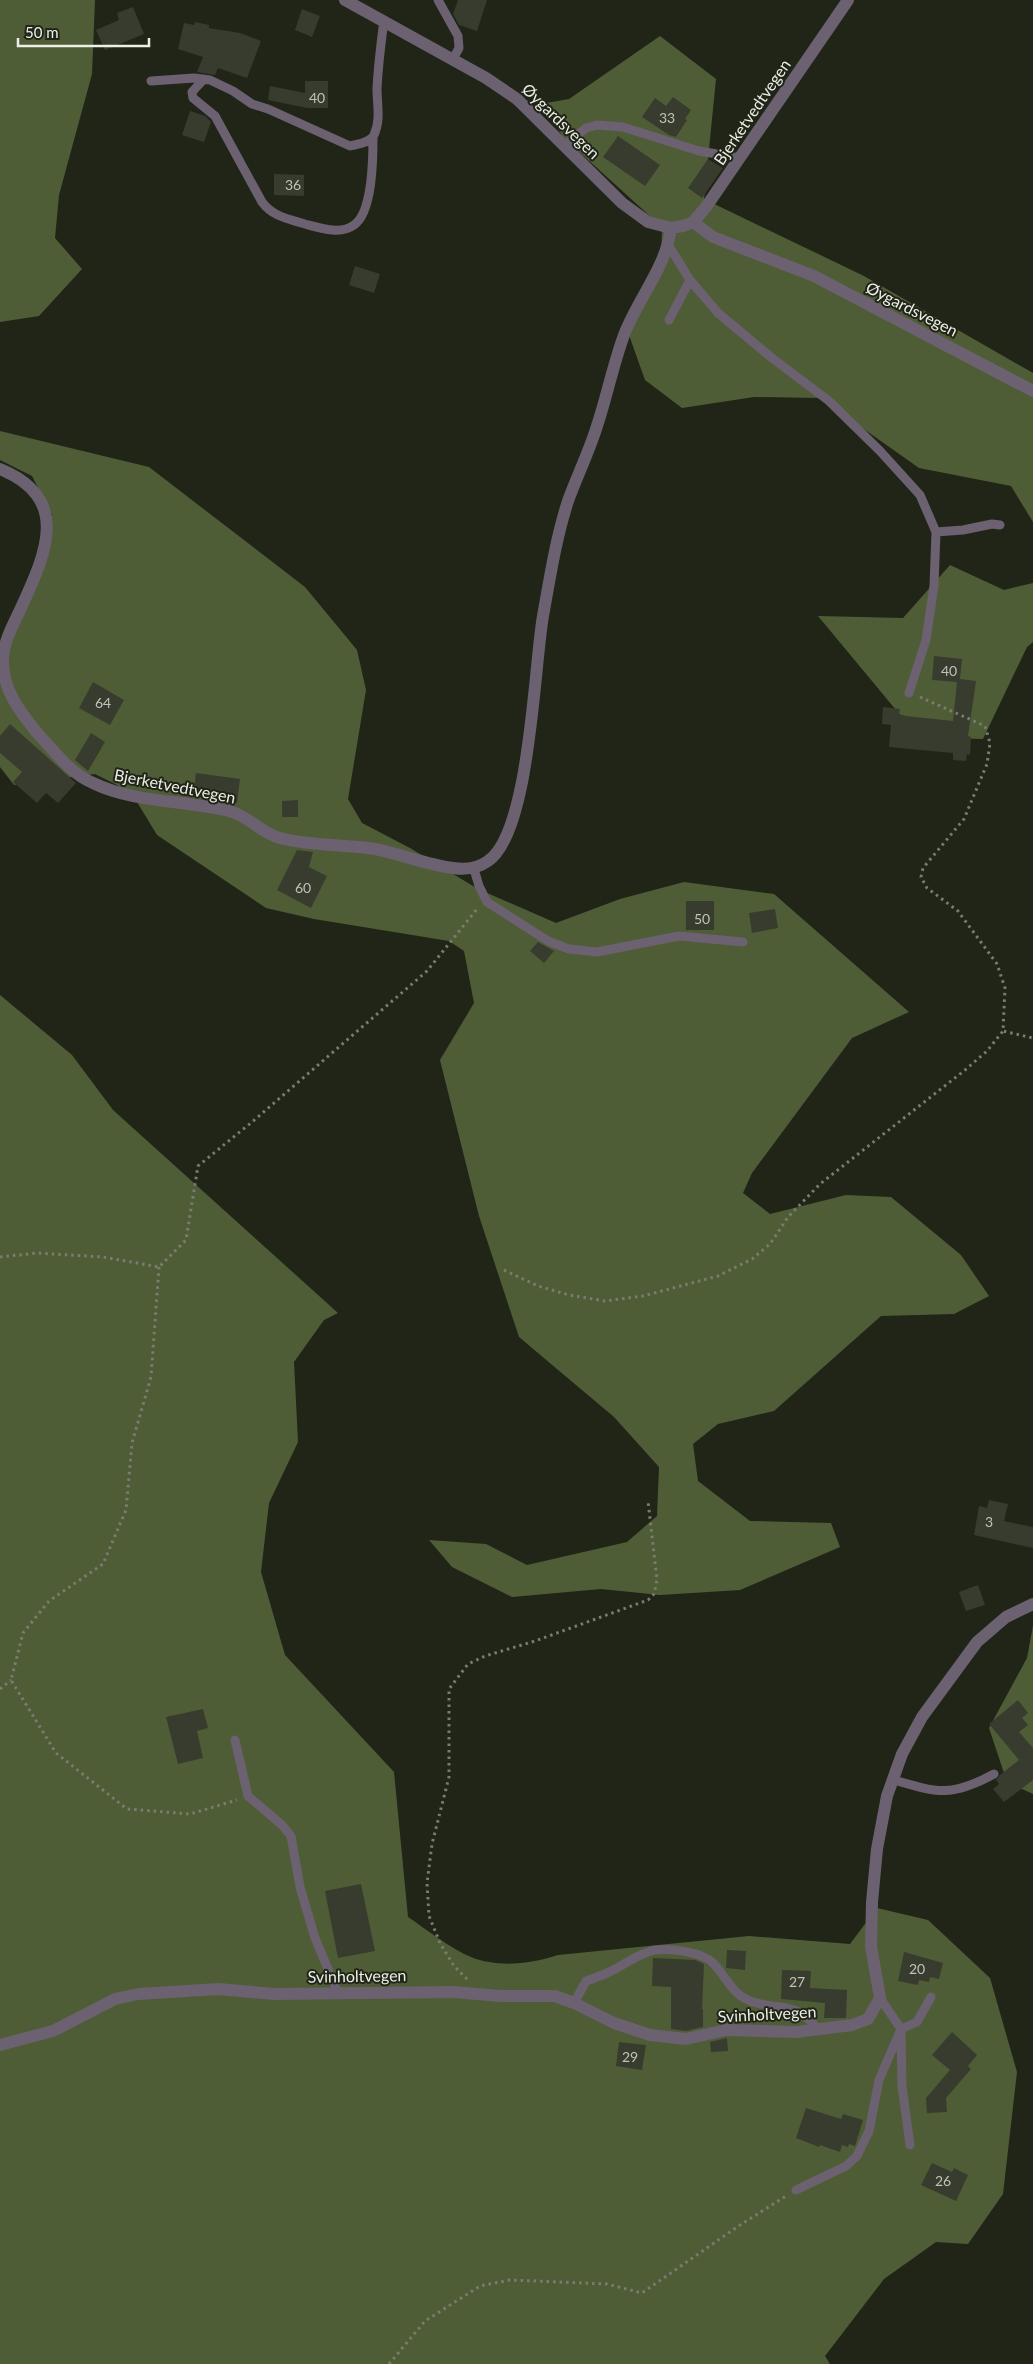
<svg xmlns="http://www.w3.org/2000/svg" width="1033" height="2364" font-family="Lato,sans-serif">
<style>
.forest{fill:#4f5d36}
.building{fill:#373c2e}
.lines{fill:none;stroke-linecap:round;stroke-linejoin:round}
.path{stroke:#797d71;stroke-width:3;stroke-dasharray:2.5 4;stroke-linecap:butt}
.lane{stroke:#6b6171;stroke-width:9}
.street{stroke:#6b6171;stroke-width:12}
.labels{text-anchor:middle;stroke-width:4;stroke-linejoin:round;paint-order:stroke}
.number-label{font-size:14px;fill:#bfc2b8}
.street-label{font-size:16px;fill:#ecefe6;stroke:#202518}
</style>
<rect width="100%" height="100%" fill="#202518"/>
<path class="forest" d="M 0,0 L 95,0 L 92,74 L 59,195 L 55,238 L 82,269 L 39,316 L 0,322 Z
M 660,36 L 716,79 L 704,199 L 864,276 L 1033,373 L 1033,522 L 1011,486 L 919,468 L 820,398 L 754,397 L 682,408 L 645,380 L 629,335 L 661,259 L 662,227 L 564,138 L 541,104 L 569,99 Z
M 0,431 L 149,467 L 305,587 L 357,650 L 366,690 L 348,799 L 362,823 L 410,848 L 478,889 L 556,923 L 620,899 L 684,882 L 774,894 L 909,1012 L 852,1038 L 752,1173 L 743,1193 L 770,1214 L 846,1195 L 891,1197 L 961,1255 L 989,1296 L 954,1314 L 881,1316 L 774,1411 L 718,1424 L 693,1444 L 698,1481 L 750,1521 L 831,1523 L 840,1547 L 740,1590 L 660,1595 L 601,1589 L 512,1597 L 452,1567 L 429,1540 L 486,1544 L 527,1565 L 627,1542 L 657,1516 L 659,1467 L 614,1417 L 519,1337 L 479,1216 L 440,1060 L 474,1003 L 464,951 L 449,941 L 314,919 L 266,908 L 157,835 L 131,792 L 95,774 L 14,785 L 0,767 L 0,649 L 18,615 L 52,515 L 32,476 L 0,460 Z
M 950,565 L 1004,590 L 1033,583 L 1033,642 L 1027,647 L 983,739 L 950,738 L 901,716 L 818,616 L 903,618 Z
M 0,995 L 72,1055 L 113,1110 L 338,1313 L 324,1320 L 294,1362 L 298,1442 L 269,1503 L 261,1572 L 285,1655 L 394,1772 L 408,1917 C 426,1929 451,1949 471,1957 C 498,1968 531,1964 558,1955 L 749,1936 L 850,1944 L 877,1908 L 928,1920 L 990,1978 L 1017,2072 L 1003,2194 L 968,2244 L 936,2242 L 884,2279 L 825,2356 L 830,2364 L 0,2364 Z
M 1033,1626 L 1033,1794 L 1007,1782 L 989,1728 L 1027,1658 Z"/>
<path class="building" d="M 458,0 L 487,0 L 477,31 L 459,25 L 453,14 Z
M 133,7 L 144,34 L 105,50 L 96,30 L 119,20 L 117,13 Z
M 302,9 L 320,16 L 312,37 L 295,30 Z
M 195,22 L 209,25 L 209,28 L 240,33 L 261,41 L 247,78 L 218,68 L 215,75 L 197,72 L 203,57 L 178,49 L 184,23 L 194,25 Z
M 305,81 L 328,81 L 328,108 L 307,108 L 268,100 L 270,86 L 305,93 Z
M 673,97 L 691,110 L 685,119 L 687,120 L 676,137 L 669,135 L 642,117 L 655,98 L 666,106 Z
M 190,111 L 205,116 L 211,122 L 204,142 L 182,135 Z
M 618,136 L 660,165 L 645,186 L 603,157 Z
M 708,159 L 723,168 L 702,198 L 688,188 Z
M 274,174 L 304,175 L 304,196 L 274,195 Z
M 355,266 L 380,274 L 374,293 L 349,285 Z
M 934,656 L 962,659 L 960,679 L 976,681 L 968,736 L 971,737 L 970,755 L 967,754 L 966,761 L 953,760 L 953,753 L 889,747 L 891,725 L 882,724 L 883,707 L 900,709 L 899,714 L 906,716 L 953,721 L 957,682 L 932,680 Z
M 93,682 L 124,700 L 110,725 L 79,708 Z
M 10,724 L 76,783 L 58,803 L 46,793 L 37,803 L 13,782 L 22,772 L 0,753 L 0,736 Z
M 91,733 L 105,742 L 88,771 L 75,760 Z
M 196,773 L 240,779 L 237,803 L 193,796 Z
M 298,800 L 298,817 L 282,817 L 282,801 Z
M 297,850 L 313,852 L 309,867 L 327,876 L 311,908 L 277,890 Z
M 686,901 L 714,901 L 714,930 L 686,930 Z
M 775,909 L 778,928 L 752,933 L 749,913 Z
M 538,942 L 554,951 L 544,963 L 530,951 Z
M 989,1500 L 1008,1504 L 1004,1521 L 1033,1527 L 1033,1548 L 974,1535 L 979,1506 L 987,1508 Z
M 978,1585 L 985,1605 L 966,1611 L 959,1592 Z
M 1018,1700 L 1028,1713 L 1022,1718 L 1028,1725 L 1019,1732 L 1033,1748 L 1033,1780 L 1004,1802 L 993,1789 L 999,1784 L 996,1780 L 1000,1775 L 1019,1760 L 989,1724 Z
M 203,1709 L 208,1728 L 197,1731 L 203,1758 L 178,1764 L 166,1717 Z
M 361,1884 L 375,1951 L 338,1958 L 325,1891 Z
M 727,1950 L 746,1951 L 745,1970 L 726,1968 Z
M 904,1952 L 943,1963 L 939,1979 L 930,1977 L 929,1982 L 919,1980 L 918,1985 L 898,1981 Z
M 653,1958 L 695,1960 L 704,1964 L 702,2009 L 703,2009 L 703,2027 L 686,2031 L 671,2029 L 671,1987 L 652,1986 Z
M 782,1970 L 811,1971 L 810,1988 L 847,1990 L 846,2018 L 824,2018 L 825,2003 L 781,1999 Z
M 952,2032 L 977,2055 L 968,2066 L 971,2069 L 946,2098 L 947,2112 L 927,2113 L 926,2098 L 950,2070 L 932,2055 Z
M 727,2038 L 728,2051 L 711,2052 L 710,2042 Z
M 619,2042 L 646,2045 L 642,2070 L 616,2066 Z
M 806,2108 L 841,2119 L 843,2114 L 863,2120 L 855,2146 L 849,2144 L 848,2147 L 842,2145 L 840,2152 L 820,2145 L 819,2147 L 796,2138 Z
M 932,2163 L 952,2172 L 954,2168 L 968,2175 L 956,2201 L 921,2185 Z"/>
<g class="lines">
<path class="path" d="M 920,697 L 985,726 L 990,743 L 987,764 L 964,819 L 923,868 L 921,877 L 927,888 L 958,911 L 997,964 L 1005,988 L 1003,1031 L 1033,1038
M 0,1257 L 37,1253 L 103,1257 L 159,1267 L 186,1240 L 198,1166 L 252,1122 L 427,971 L 477,909
M 159,1267 L 151,1377 L 132,1443 L 126,1510 L 103,1564 L 49,1601 L 23,1633 L 11,1680 L 56,1753 L 127,1809 L 190,1814 L 237,1800
M 504,1270 L 538,1286 L 569,1295 L 605,1301 L 643,1296 L 718,1276 L 752,1259 L 770,1244 L 788,1217 L 820,1184 L 965,1070 L 987,1051 L 1003,1031
M 0,1689 L 11,1680
M 467,1979 L 454,1966 L 440,1943 L 429,1916 L 427,1883 L 432,1844 L 449,1777 L 449,1689 L 468,1664 L 485,1656 L 535,1641 L 648,1600 L 654,1594 L 657,1580 L 648,1501
M 389,2364 L 425,2321 L 480,2286 L 510,2280 L 607,2284 L 642,2293 L 737,2227 L 786,2196"/>
<path class="lane" d="M 438,0 L 458,36 L 459,48 L 453,59
M 204,79 L 192,92 L 193,98 L 215,116 L 262,202 C 273,217 289,219 305,224 C 320,228 341,235 354,225 C 373,212 373,157 373,137
M 151,81 L 194,78 L 210,80 L 233,91 L 252,104 L 268,109 L 350,146 C 358,144 370,143 374,135 C 381,120 377,105 377,89 C 378,66 381,43 384,20
M 565,145 L 586,128 L 597,125 L 623,127 L 699,151 L 740,158
M 669,246 L 690,280 L 718,313 L 772,358 L 829,401 L 880,451 L 920,495 L 936,532 L 934,586 L 926,640 L 909,693
M 669,320 L 690,280
M 936,532 L 963,530 L 992,524 L 1000,525
M 474,869 L 479,886 L 487,902 L 548,941 L 569,949 L 597,952 L 679,936 L 743,942
M 235,1740 L 248,1796 L 282,1825 L 291,1836 L 300,1887 L 315,1938 L 338,1993
M 894,1780 C 938,1793 952,1797 994,1774
M 574,2003 L 586,1981 C 593,1979 600,1976 607,1973 C 623,1966 638,1953 655,1950 C 671,1948 702,1952 713,1963 C 727,1977 731,1995 753,2002 C 782,2011 793,2000 817,2028
M 910,2145 L 902,2086 L 901,2029 L 917,2022 L 931,1997
M 796,2190 L 846,2166 L 857,2156 L 869,2131 L 879,2080 L 901,2029 L 880,1998"/>
<path class="street" d="M 345,0 L 486,78 L 517,99 L 622,203 L 648,222 L 671,228 L 683,226 L 693,222 L 706,207 L 848,0
M 693,222 L 713,237 L 814,276 L 1033,391
M 0,469 C 73,499 45,555 20,610 C 13,625 4,641 3,658 C 2,690 20,712 39,735 C 56,753 70,773 93,783 C 134,803 185,800 229,811 C 249,816 261,833 280,838 C 308,846 345,844 375,849 C 401,854 427,865 453,868 C 466,870 477,869 488,861 C 530,833 534,667 543,616 C 550,577 556,538 568,501 C 577,476 589,452 597,426 C 607,396 613,365 624,335 C 638,298 666,268 671,228
M 0,2045 L 53,2031 L 115,1999 L 138,1994 L 218,1989 L 274,1994 L 453,1992 L 501,1996 L 555,1996 L 574,2003 L 614,2023 L 650,2035 L 686,2039 L 726,2030 L 797,2032 L 852,2025 L 868,2019 L 880,1998 L 871,1946 L 872,1902 L 877,1849 L 887,1796 L 902,1754 L 922,1717 L 977,1642 L 1006,1617 L 1033,1604"/>
</g>
<g class="labels">
<g class="number-label">
<text x="317" y="103">40</text>
<text x="667" y="123">33</text>
<text x="293" y="190">36</text>
<text x="949" y="676">40</text>
<text x="103" y="708">64</text>
<text x="303" y="893">60</text>
<text x="702" y="924">50</text>
<text x="989" y="1527">3</text>
<text x="917" y="1974">20</text>
<text x="797" y="1987">27</text>
<text x="630" y="2062">29</text>
<text x="943" y="2186">26</text>
</g>
<g class="street-label">
<text transform="translate(752 112) rotate(-56)" y="6">Bjerketvedtvegen</text>
<text transform="translate(561 121) rotate(44)" y="6">Øygardsvegen</text>
<text transform="translate(912 309) rotate(27)" y="6">Øygardsvegen</text>
<text transform="translate(175 786) rotate(11)" y="6">Bjerketvedtvegen</text>
<text transform="translate(357 1976) rotate(-1)" y="6">Svinholtvegen</text>
<text transform="translate(767 2014) rotate(-3)" y="6">Svinholtvegen</text>
</g>
</g>
<path d="M18 38v8h131v-8" fill="none" stroke="#ecefe6" stroke-width="2.5"/>
<text x="25" y="38" font-size="15" fill="#ecefe6" stroke="#202518" stroke-width="4" paint-order="stroke">50 m</text>
</svg>
